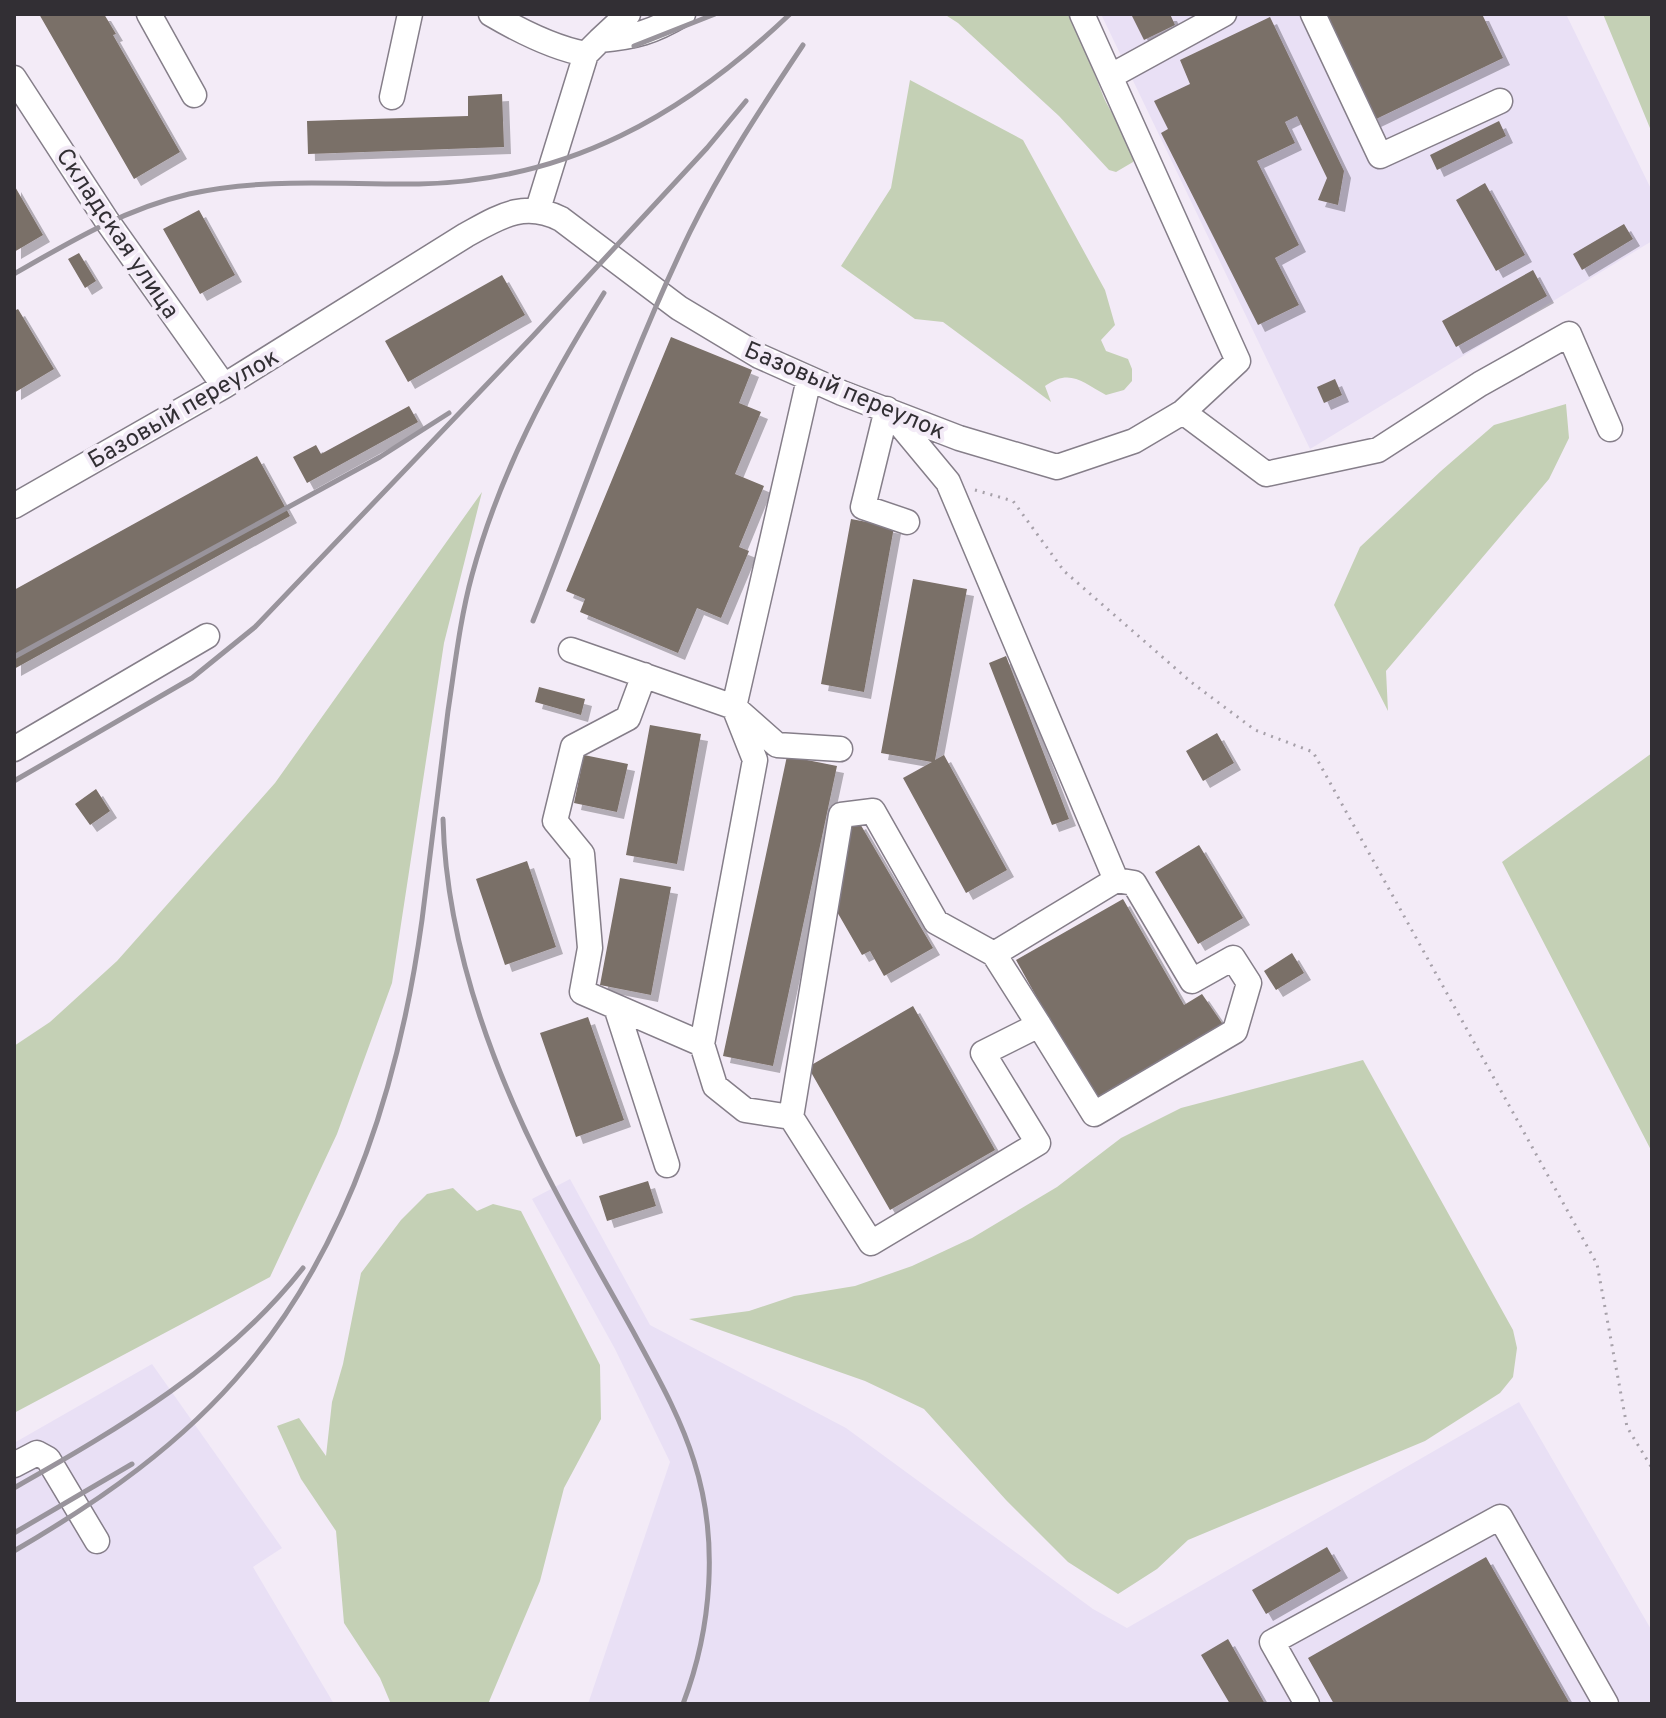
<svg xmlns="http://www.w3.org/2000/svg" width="1666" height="1718" font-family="Overpass,sans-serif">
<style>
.industrial{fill:#e9e0f5}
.green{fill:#c4d0b5}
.building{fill:#7a6f67;filter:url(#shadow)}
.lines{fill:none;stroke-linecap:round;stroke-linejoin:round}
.minor-casing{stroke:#857e89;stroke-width:27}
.path{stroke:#a7a1aa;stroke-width:3;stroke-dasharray:2 6;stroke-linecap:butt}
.minor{stroke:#fff;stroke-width:24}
.rail{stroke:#99949c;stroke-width:5}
.labels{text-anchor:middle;stroke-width:8;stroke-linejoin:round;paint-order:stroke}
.street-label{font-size:24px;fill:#322f34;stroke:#f3ebf7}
</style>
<defs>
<filter id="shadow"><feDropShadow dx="7" dy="7" stdDeviation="0" flood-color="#0004"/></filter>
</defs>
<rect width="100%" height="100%" fill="#f3ebf7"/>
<path class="industrial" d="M 1101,14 L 1566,14 L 1652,191 L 1652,241 L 1310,449 Z
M 570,1179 L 650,1325 L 846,1428 L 1093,1609 L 1127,1628 L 1519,1402 L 1652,1631 L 1652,1704 L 588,1704 L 670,1462 L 615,1349 L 532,1199 Z
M 152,1364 L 282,1548 L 253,1567 L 334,1704 L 14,1704 L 14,1443 Z"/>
<path class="green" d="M 944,14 L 1071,14 C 1082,42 1093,70 1104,98 C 1113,119 1134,138 1133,162 L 1116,172 L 1109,170 L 1059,116 L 958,23 Z
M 1603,14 L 1652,14 L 1652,133 Z
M 910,80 L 1023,140 L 1105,290 L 1115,325 L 1101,340 L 1106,351 L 1128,359 L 1132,369 L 1132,381 L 1124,390 L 1106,395 C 1082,382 1070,368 1045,386 L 1051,402 L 943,322 L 915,319 L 841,266 L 891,188 Z
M 1566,404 L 1569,438 L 1549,479 L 1386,671 L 1388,711 L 1334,605 L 1360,547 L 1441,471 L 1494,425 Z
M 482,492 L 444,643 L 392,983 L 337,1134 L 270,1277 L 14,1413 L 14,1046 L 50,1022 L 117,961 L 275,783 Z
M 1652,753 L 1652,1152 L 1502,862 Z
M 1363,1060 L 1513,1330 L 1517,1348 L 1513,1377 L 1500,1393 L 1425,1441 L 1188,1540 L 1157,1569 L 1118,1594 L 1068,1562 L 1006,1500 L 924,1409 L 865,1381 L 689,1319 L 749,1311 L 794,1296 L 855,1286 L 912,1266 L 972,1238 L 1057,1187 L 1121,1138 L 1181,1108 Z
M 453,1188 L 477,1211 L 493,1204 L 521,1211 L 600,1365 L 601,1419 L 564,1488 L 540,1581 L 488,1704 L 391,1704 L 380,1678 L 344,1623 L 336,1531 L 301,1479 L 277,1426 L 299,1418 L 326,1456 L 332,1402 L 343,1364 L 361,1273 L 401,1220 L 427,1194 Z"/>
<path class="building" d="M 39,14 L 104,14 L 116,34 L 113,35 L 180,152 L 134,179 Z
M 1131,14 L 1170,14 L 1175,25 L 1144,40 Z
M 1323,14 L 1482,14 L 1503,58 L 1374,120 Z
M 1270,17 L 1344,171 L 1338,205 L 1318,200 L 1327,178 L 1297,116 L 1285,122 L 1295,143 L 1257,161 L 1299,245 L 1275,258 L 1299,305 L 1258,325 L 1161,133 L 1168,129 L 1154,101 L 1190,84 L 1180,60 Z
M 502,94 L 504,147 L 308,154 L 307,121 L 468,116 L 468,96 Z
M 1499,121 L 1506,136 L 1437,170 L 1430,155 Z
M 1485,183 L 1525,255 L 1496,271 L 1456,200 Z
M 14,185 L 43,235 L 14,252 Z
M 199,210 L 235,275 L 200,294 L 163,229 Z
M 1624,224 L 1633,239 L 1582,270 L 1573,254 Z
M 79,253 L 96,281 L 85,288 L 68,259 Z
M 1533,270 L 1547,296 L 1456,347 L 1442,321 Z
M 502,275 L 525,315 L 408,382 L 385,341 Z
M 18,309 L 54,369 L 14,393 L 14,311 Z
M 671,337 L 752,370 L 739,403 L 761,412 L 735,474 L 764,486 L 739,547 L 749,551 L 721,618 L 697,608 L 678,653 L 580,612 L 585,599 L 566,591 Z
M 1335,379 L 1342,395 L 1324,403 L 1317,387 Z
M 409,406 L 418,422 L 307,483 L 293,457 L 316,445 L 321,454 Z
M 257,456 L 290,516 L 14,669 L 14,590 Z
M 851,519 L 894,527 L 864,692 L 821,684 Z
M 913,579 L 967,589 L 935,760 L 944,755 L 1007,870 L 966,893 L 903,778 L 932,762 L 881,753 Z
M 1006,656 L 1069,819 L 1052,825 L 989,663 Z
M 539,687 L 585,699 L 581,715 L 535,702 Z
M 650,725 L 701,734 L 677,864 L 626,855 Z
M 1217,733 L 1234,763 L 1203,781 L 1186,751 Z
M 584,755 L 628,764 L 617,812 L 574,803 Z
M 787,756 L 837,766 L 773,1066 L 723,1056 Z
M 96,789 L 110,811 L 90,825 L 75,804 Z
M 859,822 L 933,948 L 884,976 L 870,951 L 862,955 L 836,910 L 849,828 Z
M 1199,845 L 1243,918 L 1198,944 L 1155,872 Z
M 527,861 L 556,947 L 505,965 L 476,879 Z
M 620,878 L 671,887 L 651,995 L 600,985 Z
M 1123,899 L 1184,1005 L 1202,994 L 1224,1026 L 1095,1102 L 1016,960 Z
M 1292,953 L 1304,973 L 1276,990 L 1264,971 Z
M 913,1006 L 995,1150 L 890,1210 L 808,1067 Z
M 588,1017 L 624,1120 L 576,1137 L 540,1033 Z
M 648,1181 L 656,1206 L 607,1221 L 599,1196 Z
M 1327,1547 L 1341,1571 L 1266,1614 L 1252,1590 Z
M 1486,1557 L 1570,1704 L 1334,1704 L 1308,1658 Z
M 1228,1639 L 1265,1704 L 1230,1704 L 1201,1655 Z"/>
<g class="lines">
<defs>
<path id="minor" d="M 149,14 L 194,95
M 491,14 C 520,31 553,48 586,54
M 1313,14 L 1380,156 L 1500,101
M 600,40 L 628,14
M 1111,76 L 1224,14
M 14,78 L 107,221 L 224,386
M 392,97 L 410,14
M 538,209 L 586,54 L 600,40 C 635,37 653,32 683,14
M 887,409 L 863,507 L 907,522
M 889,411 L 948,482 L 1116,880 L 994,954
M 1183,412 L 1266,474 L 1378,450 L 1480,384 L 1569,334 L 1610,429
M 14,506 L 224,386 L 466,235 C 499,217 524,200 561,219 L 679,308 L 759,356 L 842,393 L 959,438 L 1057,467 L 1134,441 L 1183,412 L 1238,361 L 1082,14
M 571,650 L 734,707 L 777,745 L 840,749
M 644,675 L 628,718 L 573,747 L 555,821 L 582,854 L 590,948 L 582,992 L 702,1044 L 755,760 L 734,707 L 809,379
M 14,749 L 207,636
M 616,1007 L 667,1165
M 1039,1025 L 1094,1114 L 1235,1031 L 1249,983 L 1233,958 L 1192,981 L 1134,883 L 1116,880
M 702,1044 L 715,1086 L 745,1110 L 791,1117 L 871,1243 L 1038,1143 L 983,1053 L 1039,1025 L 994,954 L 936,922 L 873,811 L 841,815 L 791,1117
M 14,1465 L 37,1453 L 48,1459 L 97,1541
M 1307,1704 L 1272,1642 L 1500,1517 L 1606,1704"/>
</defs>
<use href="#minor" class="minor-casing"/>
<path class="path" d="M 975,490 L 1013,501 L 1064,571 L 1191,682 L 1255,730 L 1313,752 L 1597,1264 L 1627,1427 L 1652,1468"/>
<use href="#minor" class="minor"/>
<path class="rail" d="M 634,46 L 715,14
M 14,274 C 71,241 125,209 189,194 C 264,177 343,185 419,184 C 568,181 684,115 790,14
M 533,621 C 584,491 629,358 690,232 C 722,167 763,105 803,45
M 14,657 L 380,457 L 449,413
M 14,781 L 192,678 L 255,627 L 532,337 L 707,148 L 746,101
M 443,819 C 446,939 489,1059 542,1165 C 571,1223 604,1279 635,1335 C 657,1376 680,1416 694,1461 C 719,1539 712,1628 683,1704
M 14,1488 C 120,1428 227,1365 303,1268
M 14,1533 L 132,1464
M 14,1551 C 100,1501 182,1444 246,1367 C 351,1242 400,1079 422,920 C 431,850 439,780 448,711 C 455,665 460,619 472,575 C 500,472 548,383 604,293"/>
</g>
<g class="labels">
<g class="street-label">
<text transform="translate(118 233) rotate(56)" y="8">Складская улица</text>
<text transform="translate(845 390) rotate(23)" y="8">Базовый переулок</text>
<text transform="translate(183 408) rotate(-30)" y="8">Базовый переулок</text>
</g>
</g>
<rect width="1666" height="1718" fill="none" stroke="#322f34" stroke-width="32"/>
</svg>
